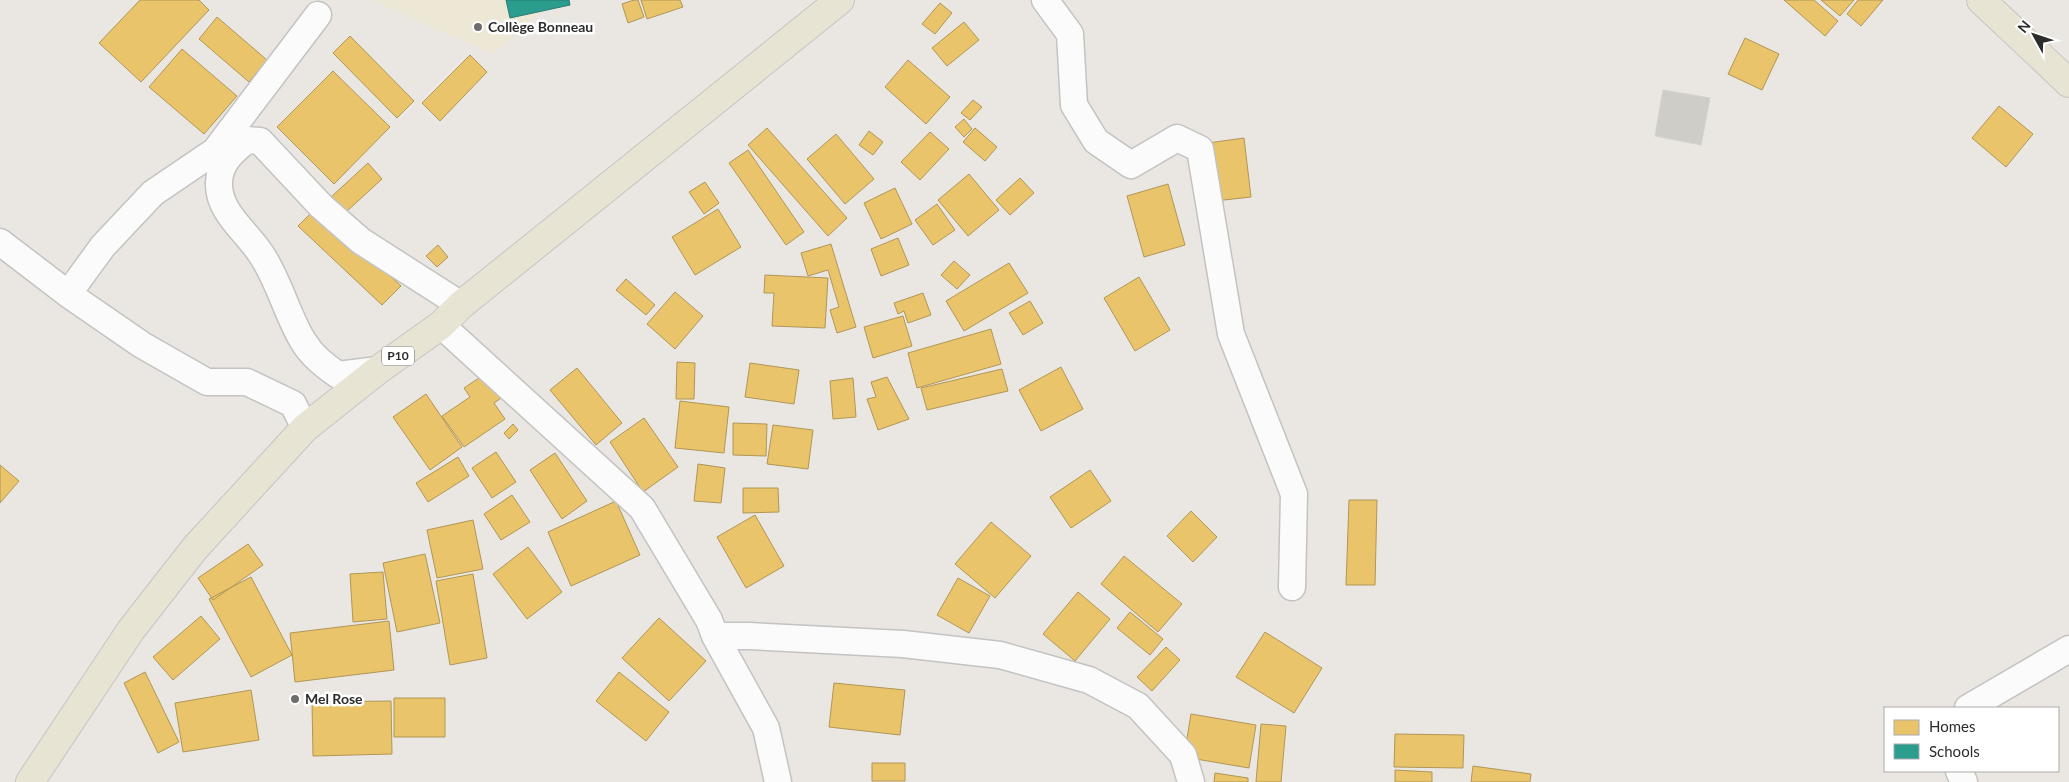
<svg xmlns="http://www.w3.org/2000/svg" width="2069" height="782" font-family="Lato,sans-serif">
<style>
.education{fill:#ede7d6}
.homes{fill:#e9c46a;stroke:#b09657}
.schools{fill:#2a9d8f;stroke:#2b7b71}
.building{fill:#cfcdc8;stroke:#d5d2ce}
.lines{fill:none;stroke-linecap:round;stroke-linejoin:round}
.street-casing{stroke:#c3c3c3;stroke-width:29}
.primary-casing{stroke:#c6c4c2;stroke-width:30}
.street{stroke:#fcfbfb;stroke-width:26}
.primary{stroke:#e7e4d4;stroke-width:28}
.poi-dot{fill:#6e6d6c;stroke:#fff;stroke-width:2}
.labels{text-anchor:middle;stroke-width:5;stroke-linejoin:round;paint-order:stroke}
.shield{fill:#fff;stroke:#6b6b6b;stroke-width:1}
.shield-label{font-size:12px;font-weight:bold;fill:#2c2c2c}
.poi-label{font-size:14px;font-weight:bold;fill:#2c2c2c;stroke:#fff;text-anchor:start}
</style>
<rect width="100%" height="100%" fill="#eae7e2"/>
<path class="education" d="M 371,0 L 554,0 L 493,54 Z"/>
<path class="homes" d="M 140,0 L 199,0 L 209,10 L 141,82 L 99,43 Z
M 634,0 L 638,0 L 644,17 L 628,23 L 622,4 Z
M 641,0 L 680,0 L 683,7 L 647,19 Z
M 1784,0 L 1814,0 L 1838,21 L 1825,36 Z
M 1821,0 L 1854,0 L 1840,16 Z
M 1858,0 L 1883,0 L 1861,26 L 1847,14 Z
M 940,3 L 952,13 L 935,34 L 922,24 Z
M 217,17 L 267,60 L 249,82 L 199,39 Z
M 964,22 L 979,40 L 947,66 L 932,48 Z
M 350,36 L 414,101 L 397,118 L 333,53 Z
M 1745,38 L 1779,54 L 1762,90 L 1728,74 Z
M 182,49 L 237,96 L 204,134 L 149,87 Z
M 470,55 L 487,72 L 440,121 L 422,103 Z
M 908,60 L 950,97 L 926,124 L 885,87 Z
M 333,71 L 390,127 L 334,184 L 277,127 Z
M 973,100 L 982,107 L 970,120 L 961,113 Z
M 1999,106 L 2033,134 L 2006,167 L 1972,138 Z
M 964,119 L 972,129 L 964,137 L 955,127 Z
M 767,128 L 847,218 L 828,236 L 748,145 Z
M 975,128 L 997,147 L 985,161 L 963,142 Z
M 869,131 L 883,142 L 873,155 L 859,145 Z
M 930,132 L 949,149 L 920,180 L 901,162 Z
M 836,134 L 874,179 L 845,204 L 807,159 Z
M 1244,138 L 1251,197 L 1215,201 L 1208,143 Z
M 748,150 L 804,232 L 786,245 L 729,163 Z
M 368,163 L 382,179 L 346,212 L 331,197 Z
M 969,174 L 999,210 L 968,236 L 938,200 Z
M 1020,178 L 1034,193 L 1010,215 L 996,200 Z
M 705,182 L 719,203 L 704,214 L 689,192 Z
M 1168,184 L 1185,245 L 1144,257 L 1127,196 Z
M 895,188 L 912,224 L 881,239 L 864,203 Z
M 937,204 L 955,230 L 933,245 L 915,220 Z
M 317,207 L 401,286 L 382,305 L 298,226 Z
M 718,209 L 741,247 L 695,275 L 672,237 Z
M 898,238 L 909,265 L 881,276 L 871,249 Z
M 831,244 L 856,327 L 837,333 L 830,310 L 839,307 L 828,270 L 808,276 L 801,253 Z
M 438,245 L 448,257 L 437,267 L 426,256 Z
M 954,261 L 970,275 L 957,289 L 941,275 Z
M 1009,263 L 1028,293 L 964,331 L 946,301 Z
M 765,275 L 828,278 L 825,328 L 772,326 L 774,293 L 764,293 Z
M 1139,277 L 1170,330 L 1135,351 L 1104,298 Z
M 626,279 L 655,305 L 646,315 L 616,290 Z
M 675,292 L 703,316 L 675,349 L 647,324 Z
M 923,293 L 931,315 L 908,323 L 904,311 L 898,314 L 894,303 Z
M 1030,301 L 1043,323 L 1023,335 L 1009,313 Z
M 903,316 L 912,346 L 873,358 L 864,327 Z
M 991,329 L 1001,364 L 917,388 L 908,353 Z
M 677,362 L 695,363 L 694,399 L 676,399 Z
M 750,363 L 799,370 L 794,404 L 745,397 Z
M 1061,367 L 1083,409 L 1041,431 L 1019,390 Z
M 577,368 L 622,423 L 596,445 L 550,390 Z
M 1002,369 L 1008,391 L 927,410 L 921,388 Z
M 488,372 L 504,396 L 494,403 L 505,419 L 464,447 L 442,416 L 470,397 L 464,388 Z
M 887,377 L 909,419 L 878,430 L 867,399 L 876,397 L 871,382 Z
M 853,378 L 856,417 L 833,419 L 830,381 Z
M 426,394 L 462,447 L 430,470 L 393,417 Z
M 680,401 L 729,407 L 724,453 L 675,448 Z
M 644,418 L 678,467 L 643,492 L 610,442 Z
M 733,423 L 767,424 L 766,456 L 733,455 Z
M 513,424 L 518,430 L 509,439 L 504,433 Z
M 773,425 L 813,430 L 808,469 L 767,464 Z
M 496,452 L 516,482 L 492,498 L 472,468 Z
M 555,453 L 587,501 L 562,519 L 530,470 Z
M 458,457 L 469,476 L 428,502 L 416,483 Z
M 698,464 L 725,468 L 721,503 L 694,501 Z
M 0,465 L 19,481 L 0,503 Z
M 1090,470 L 1111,501 L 1071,528 L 1050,497 Z
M 743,488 L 778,488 L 779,512 L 743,513 Z
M 512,495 L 530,522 L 501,540 L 484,514 Z
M 1349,500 L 1377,500 L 1375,585 L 1346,585 Z
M 616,501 L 640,555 L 571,586 L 548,532 Z
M 1191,511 L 1217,537 L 1193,562 L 1167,536 Z
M 755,515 L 784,566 L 746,588 L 717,537 Z
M 473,520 L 483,569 L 437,578 L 427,530 Z
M 991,522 L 1031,556 L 995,598 L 955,564 Z
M 248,544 L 263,565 L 213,600 L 198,578 Z
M 528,547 L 562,592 L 527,619 L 493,574 Z
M 425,554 L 440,623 L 397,632 L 383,563 Z
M 1124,556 L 1182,604 L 1158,632 L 1101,584 Z
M 383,572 L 387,619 L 353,622 L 350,574 Z
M 473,574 L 487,658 L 450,665 L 436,581 Z
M 251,577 L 292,655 L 251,677 L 209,599 Z
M 958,578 L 990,596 L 969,633 L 937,615 Z
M 1078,592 L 1110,619 L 1075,661 L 1043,634 Z
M 1130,612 L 1163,639 L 1150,655 L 1117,628 Z
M 201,616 L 220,639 L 173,680 L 153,657 Z
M 659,618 L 706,661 L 669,701 L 622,658 Z
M 389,621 L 394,670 L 295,682 L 290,633 Z
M 1265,632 L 1322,668 L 1294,713 L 1236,677 Z
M 1166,647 L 1180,660 L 1152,691 L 1137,677 Z
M 145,672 L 179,742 L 158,753 L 124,683 Z
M 619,672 L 669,712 L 646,741 L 596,701 Z
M 834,683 L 905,690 L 900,735 L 829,727 Z
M 251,690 L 259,740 L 183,752 L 175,703 Z
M 394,698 L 445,698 L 445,737 L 394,737 Z
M 391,701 L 392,754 L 313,756 L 312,702 Z
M 1191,714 L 1256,725 L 1249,768 L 1184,757 Z
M 1261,724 L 1286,726 L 1281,782 L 1256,782 Z
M 1395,734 L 1464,735 L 1463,768 L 1394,767 Z
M 872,763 L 905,763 L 905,781 L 872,781 Z
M 1473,766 L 1531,774 L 1530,782 L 1471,782 Z
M 1395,770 L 1432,772 L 1432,782 L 1395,782 Z
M 1215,773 L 1248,778 L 1248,782 L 1214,782 Z"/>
<path class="schools" d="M 506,0 L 569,0 L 570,5 L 510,18 Z"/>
<path class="building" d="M 1663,90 L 1710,98 L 1701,145 L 1655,136 Z"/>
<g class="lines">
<defs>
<path id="street" d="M 1045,0 L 1070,34 L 1074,105 L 1096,141 L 1131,165 L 1177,138 L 1200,149 L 1231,334 L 1294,494 L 1292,587
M 0,242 L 68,294 L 142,345 L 207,382 L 247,382 L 293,404 L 305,428
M 68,294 L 103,246 L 153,193 L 215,151 L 318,15
M 441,325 L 642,508 L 709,620 L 715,636 L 766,728 L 778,782
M 378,370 L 338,375 C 324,365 312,356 303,341 C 286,313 279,280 261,254 C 247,232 218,212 219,183 C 219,163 233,151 247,140 L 260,141 L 321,206 L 361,241 L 461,305
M 715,636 L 749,636 L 903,644 L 1000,655 L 1089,680 L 1138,706 L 1183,755 L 1191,782
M 1968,708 L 2069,649
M 1959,771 L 1964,782"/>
<path id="primary" d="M 1981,0 L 2069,83
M 30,782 L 131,630 L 195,548 L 305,428 L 378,370 L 441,325 L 461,305 L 840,0"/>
</defs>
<use href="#street" class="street-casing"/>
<use href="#primary" class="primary-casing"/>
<use href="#street" class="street"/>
<use href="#primary" class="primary"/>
</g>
<g class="poi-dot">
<circle cx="478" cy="27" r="5"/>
<circle cx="295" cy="699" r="5"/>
</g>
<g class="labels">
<rect class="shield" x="382" y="346.5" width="32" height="19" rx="4"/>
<g class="shield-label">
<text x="398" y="360">P10</text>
</g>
<g class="poi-label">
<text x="488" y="32">Collège Bonneau</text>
<text x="305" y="704">Mel Rose</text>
</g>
</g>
<rect x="1884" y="707" width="175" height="65" fill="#ffffff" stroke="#ababab"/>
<rect x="1894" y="720" width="25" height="15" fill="#e9c46a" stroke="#ababab"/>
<text x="1929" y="732" font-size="15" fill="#2c2c2c">Homes</text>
<rect x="1894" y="744" width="25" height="15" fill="#2a9d8f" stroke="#ababab"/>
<text x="1929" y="757" font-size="15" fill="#2c2c2c">Schools</text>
<g transform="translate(2034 35) rotate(310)" stroke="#ffffff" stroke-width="4" paint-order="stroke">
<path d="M0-4L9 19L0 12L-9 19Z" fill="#2c2c2c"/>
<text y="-8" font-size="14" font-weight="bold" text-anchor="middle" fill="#2c2c2c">N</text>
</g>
</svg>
